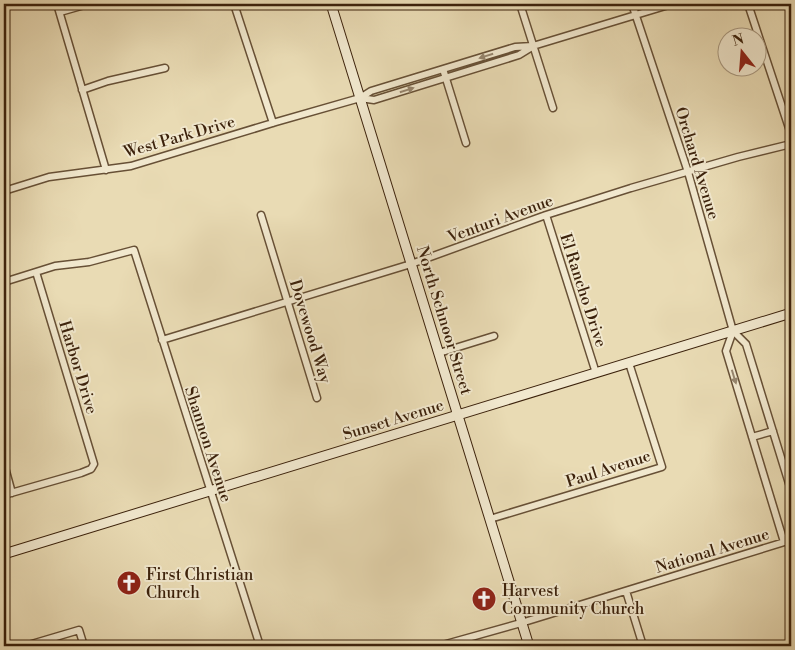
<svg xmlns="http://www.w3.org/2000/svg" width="795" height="650" font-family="'Libre Bodoni',serif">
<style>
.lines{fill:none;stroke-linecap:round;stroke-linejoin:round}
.street-casing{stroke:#675036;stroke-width:9}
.secondary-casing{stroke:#3c220c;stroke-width:11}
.street{stroke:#f1e8ce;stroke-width:6}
.secondary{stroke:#f1e8ce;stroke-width:9}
.oneway{fill:#96856d}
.labels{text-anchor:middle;stroke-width:4;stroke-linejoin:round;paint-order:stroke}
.street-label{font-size:16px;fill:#3c220c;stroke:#f1e8ce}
.poi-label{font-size:16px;fill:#3c220c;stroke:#f1e8ce;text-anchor:start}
</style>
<rect width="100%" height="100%" fill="#e9dbb4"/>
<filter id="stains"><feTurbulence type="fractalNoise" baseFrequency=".004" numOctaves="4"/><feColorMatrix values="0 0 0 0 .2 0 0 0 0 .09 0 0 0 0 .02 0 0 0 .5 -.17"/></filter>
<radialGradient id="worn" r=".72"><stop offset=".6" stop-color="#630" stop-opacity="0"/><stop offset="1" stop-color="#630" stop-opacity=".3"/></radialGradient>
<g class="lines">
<defs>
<path id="street" d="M 57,4 L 106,170
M 234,4 L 273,123
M 520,4 L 553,108
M 632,4 L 688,172 L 733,331 L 746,344 L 791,490
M 748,4 L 791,134
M 60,12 L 88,4
M 443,69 L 466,143
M 82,90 L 108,81 L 165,68
M 360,98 L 374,100 L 519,55 L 532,47
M 4,191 L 49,177 L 131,166 L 276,122 L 360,98 L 371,91 L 515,47 L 533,46 L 672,4
M 261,215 L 317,398
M 546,215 L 596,373
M 4,282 L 55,266 L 89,262 L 134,250 L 260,646
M 733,331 L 726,351 L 784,542
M 162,340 L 411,264 L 546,215 L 631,188 L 738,157 L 791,144
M 439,353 L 494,336
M 752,437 L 773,431
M 4,464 L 12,493
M 4,495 L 81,473 L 91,469 L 94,464 L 36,272
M 490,519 L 662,467 L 629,363
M 626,591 L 643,646
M 25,646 L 79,630 L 84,646
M 439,646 L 521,623 L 791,540"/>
<path id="secondary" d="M 331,4 L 529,646
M 4,554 L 791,313"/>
</defs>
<use href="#street" class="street-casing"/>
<use href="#secondary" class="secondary-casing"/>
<use href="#street" class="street"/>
<use href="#secondary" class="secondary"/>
</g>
<defs><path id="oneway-solid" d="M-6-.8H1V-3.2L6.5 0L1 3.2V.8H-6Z" transform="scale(1.25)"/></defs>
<g class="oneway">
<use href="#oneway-solid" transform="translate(486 56) rotate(163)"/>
<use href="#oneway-solid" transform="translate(407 90) rotate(-17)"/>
<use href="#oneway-solid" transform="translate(734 377) rotate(73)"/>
</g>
<defs>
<symbol id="church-disc" viewBox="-11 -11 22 22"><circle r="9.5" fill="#8f2418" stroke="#f1e8ce"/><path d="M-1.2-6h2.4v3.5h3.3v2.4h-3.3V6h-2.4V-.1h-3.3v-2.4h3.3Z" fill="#fff"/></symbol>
</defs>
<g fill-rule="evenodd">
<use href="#church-disc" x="115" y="569" width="28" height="28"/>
<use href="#church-disc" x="470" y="585" width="28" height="28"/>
</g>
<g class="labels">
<g class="street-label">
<text transform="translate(179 136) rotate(-16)" y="6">West Park Drive</text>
<text transform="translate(698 163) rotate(73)" y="6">Orchard Avenue</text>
<text transform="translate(500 218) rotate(-20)" y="6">Venturi Avenue</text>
<text transform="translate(584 290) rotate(72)" y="6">El Rancho Drive</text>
<text transform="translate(445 320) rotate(73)" y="6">North Schnoor Street</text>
<text transform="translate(311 331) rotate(73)" y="6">Dovewood Way</text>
<text transform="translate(79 367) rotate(73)" y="6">Harbor Drive</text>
<text transform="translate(393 419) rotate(-17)" y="6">Sunset Avenue</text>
<text transform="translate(209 444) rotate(72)" y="6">Shannon Avenue</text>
<text transform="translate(608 468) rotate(-18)" y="6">Paul Avenue</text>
<text transform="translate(712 550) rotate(-17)" y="6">National Avenue</text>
</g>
<g class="poi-label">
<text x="146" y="580">First Christian<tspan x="146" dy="18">Church</tspan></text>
<text x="502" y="596">Harvest<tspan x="502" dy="18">Community Church</tspan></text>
</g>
</g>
<rect width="795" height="650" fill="none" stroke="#e9dbb4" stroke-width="20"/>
<rect x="5" y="5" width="785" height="640" fill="none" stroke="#3c220c" stroke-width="2.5"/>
<rect x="10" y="10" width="775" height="630" fill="none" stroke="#3c220c"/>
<g transform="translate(742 52) rotate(343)"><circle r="24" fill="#f1e8ce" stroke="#a99980"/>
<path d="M0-4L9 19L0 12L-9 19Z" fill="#8f2418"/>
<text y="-8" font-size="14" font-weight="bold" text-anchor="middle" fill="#3c220c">N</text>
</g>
<rect width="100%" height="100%" filter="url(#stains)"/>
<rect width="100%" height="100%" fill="url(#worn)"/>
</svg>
